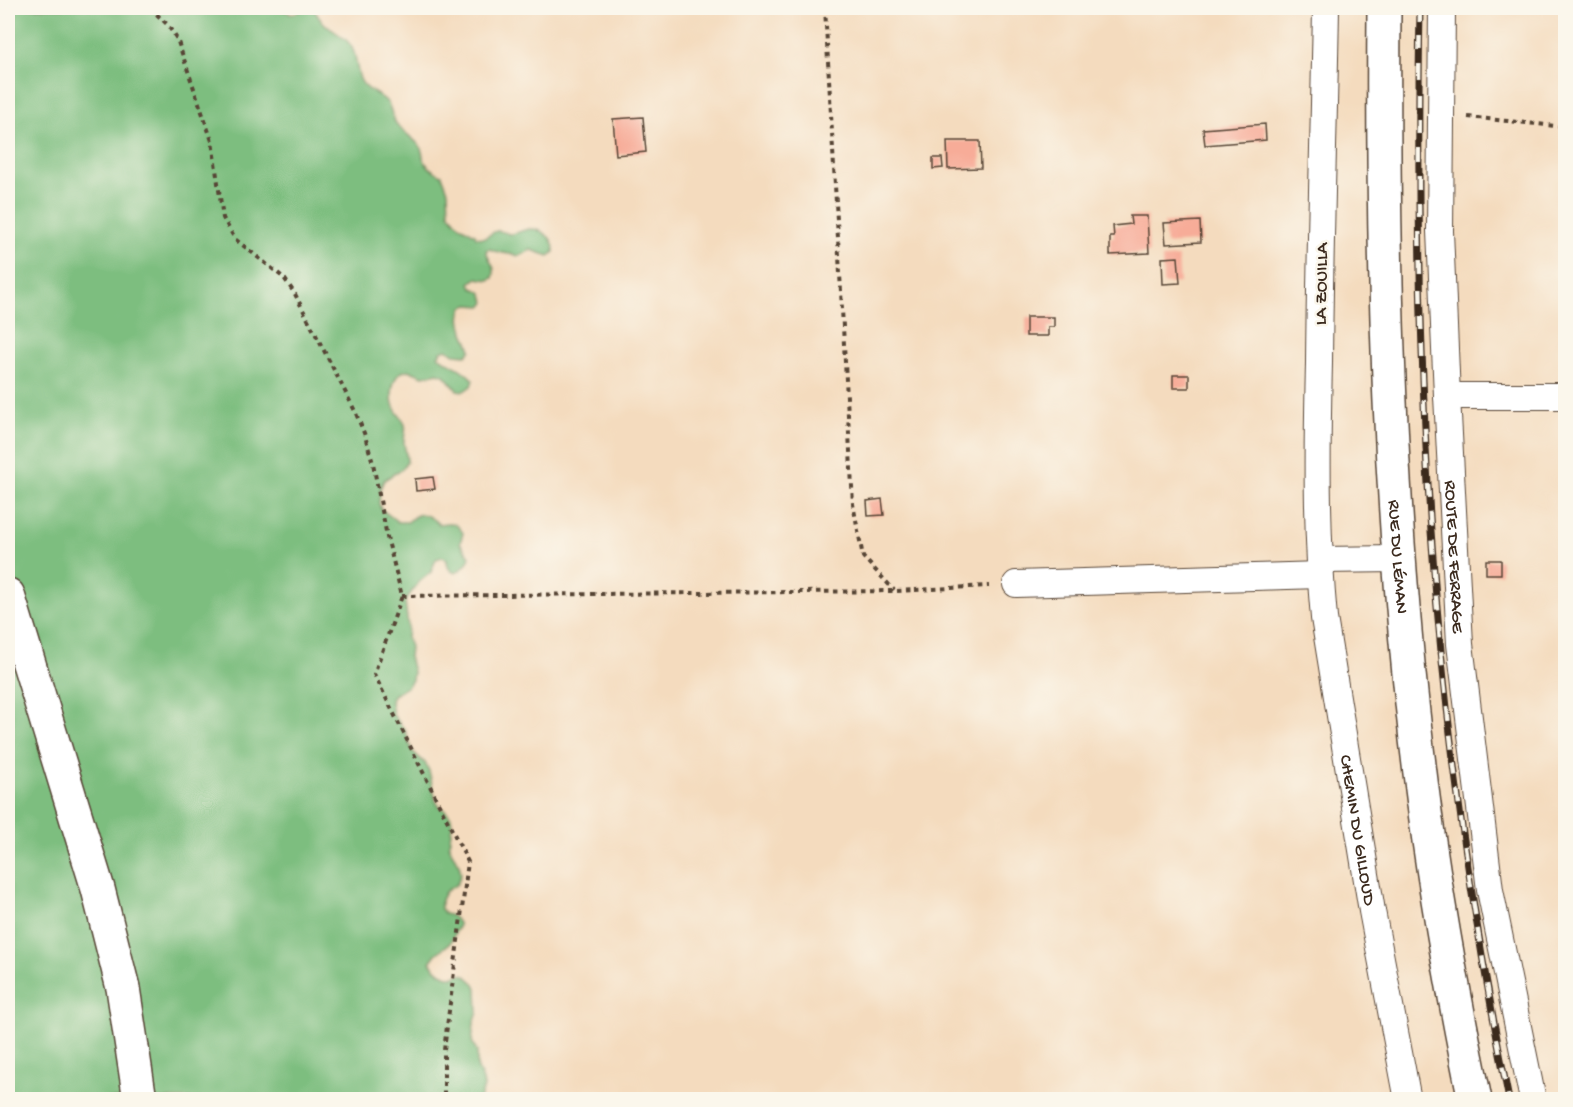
<svg xmlns="http://www.w3.org/2000/svg" width="1573" height="1107" font-family="'Gochi Hand',sans-serif">
<style>
.forest{fill:#7dbe7f;stroke:#5c744e;stroke-width:1.5}
.building{fill:#f7ac98}
.lines{fill:none;stroke-linecap:round;stroke-linejoin:round}
.street-casing{stroke:#574536;stroke-width:28}
.secondary-casing{stroke:#574536;stroke-width:36}
.primary-casing{stroke:#574536;stroke-width:36}
.path{stroke:#574536;stroke-width:4;stroke-dasharray:4.5 4.5;stroke-linecap:butt}
.street{stroke:#fff;stroke-width:26}
.secondary{stroke:#fff;stroke-width:33}
.primary{stroke:#fff;stroke-width:33}
.rail-casing{stroke:#3b2a1e;stroke-width:7}
.rail{stroke:#fbf7ec;stroke-width:4.5;stroke-dasharray:14;stroke-linecap:butt}
.labels{text-anchor:middle;stroke-width:5;stroke-linejoin:round;paint-order:stroke}
.street-label{font-size:18px;fill:#3b2a1e;stroke:#fbf7ec}
</style>
<rect width="100%" height="100%" fill="#fbf7ec"/>
<filter id="ink" filterUnits="userSpaceOnUse"><feTurbulence type="fractalNoise" baseFrequency=".0167" numOctaves="2"/><feDisplacementMap in="SourceGraphic" scale="12" xChannelSelector="R" yChannelSelector="G"/><feConvolveMatrix kernelMatrix="1 2 1 2 8 2 1 2 1" color-interpolation-filters="sRGB"/></filter>
<filter id="wash" filterUnits="userSpaceOnUse"><feTurbulence type="fractalNoise" baseFrequency=".008" numOctaves="4" result="noise"/><feDisplacementMap in="SourceGraphic" scale="24" xChannelSelector="R" yChannelSelector="G"/><feGaussianBlur stdDeviation="1.35" result="paint"/><feColorMatrix in="noise" values="0 0 0 0 0 0 0 0 0 0 0 0 0 0 0 0 0 1.4 0 .05"/><feComposite in="paint" operator="in"/></filter>
<g filter="url(#wash)">
<rect width="100%" height="100%" fill="#f4dbbe"/>
<path class="forest" d="M 8,8 L 280,8 C 297,20 297,8 312,8 C 316,12 319,18 323,22 C 330,30 341,34 348,42 C 358,52 355,69 361,81 C 366,91 379,94 386,101 C 392,107 391,116 395,122 C 401,131 411,136 418,144 C 422,148 422,151 423,157 C 426,167 433,171 442,175 L 448,191 L 449,213 L 460,226 L 475,234 L 476,237 C 491,240 487,233 497,231 C 502,230 506,234 511,234 C 516,234 520,231 525,230 C 539,226 555,237 554,252 L 549,256 L 531,250 L 519,256 C 509,253 499,254 490,249 L 486,250 C 488,263 497,264 493,278 L 489,280 L 477,278 L 470,283 L 472,288 C 482,291 484,293 485,304 L 482,306 L 469,305 L 463,307 C 455,323 467,335 471,350 L 466,355 L 455,354 L 446,349 L 441,351 L 438,356 C 449,364 465,369 473,380 L 471,386 L 464,391 L 457,390 L 444,375 L 438,373 L 423,376 L 408,370 C 405,371 402,372 400,373 C 391,381 390,400 395,409 C 398,415 403,418 405,425 C 407,432 403,437 404,443 C 405,450 407,456 407,462 L 402,469 L 384,480 L 380,489 L 379,504 L 381,509 L 398,522 L 408,522 C 420,509 427,514 439,524 C 452,522 455,521 463,533 L 460,543 L 470,556 C 469,564 462,568 456,573 C 449,571 447,567 447,560 L 442,557 L 436,559 L 431,572 L 419,582 L 405,601 L 408,627 L 407,638 L 410,647 L 409,657 L 413,672 L 412,680 L 407,687 L 393,695 L 391,701 L 393,715 L 405,730 L 412,751 L 425,763 L 429,771 L 436,801 L 440,807 L 446,811 L 451,817 L 452,825 L 449,844 L 452,853 L 459,864 L 461,874 L 457,884 L 445,892 L 441,900 L 441,909 L 445,914 C 453,915 455,918 459,925 L 450,943 L 436,954 L 430,962 C 436,971 443,976 453,977 L 459,974 L 465,975 L 474,983 L 477,989 L 478,1012 L 474,1024 L 472,1041 L 477,1052 L 477,1066 L 483,1081 L 484,1087 L 480,1099 L 8,1099 Z"/>
<g id="blocks">
<path class="building" d="M 643,117 L 646,152 L 616,155 L 613,119 Z
M 1265,124 L 1266,140 L 1205,145 L 1203,129 Z
M 947,141 L 980,141 L 981,168 L 948,169 Z
M 933,158 L 942,158 L 943,168 L 933,169 Z
M 1130,216 L 1147,216 L 1149,253 L 1110,255 L 1110,237 L 1114,237 L 1113,226 L 1131,224 Z
M 1200,221 L 1201,242 L 1166,244 L 1164,223 Z
M 1178,257 L 1180,283 L 1163,284 L 1162,258 Z
M 1026,317 L 1054,317 L 1054,327 L 1048,327 L 1048,336 L 1026,336 Z
M 1173,375 L 1189,375 L 1189,388 L 1173,388 Z
M 433,477 L 435,489 L 416,491 L 415,479 Z
M 882,499 L 884,515 L 868,516 L 867,501 Z
M 1486,560 L 1501,560 L 1501,574 L 1486,574 Z
M 1563,781 L 1566,781 L 1566,807 L 1563,807 Z"/>
</g>
</g>
<g filter="url(#ink)">
<use href="#blocks" fill-opacity="0" stroke="#574536" stroke-width="1.5"/>
<g class="lines">
<defs>
<g id="street">
<path id="s1" d="M 1326,8 C 1324,126 1320,244 1319,363 C 1317,448 1316,533 1324,618 L 1372,911 L 1408,1100"/>
<path id="s2" d="M 1442,8 L 1440,231 L 1447,396 L 1460,644 L 1490,890 L 1533,1100"/>
<path d="M 1447,396 L 1566,396"/>
<path d="M 1320,560 L 1399,559"/>
<path d="M 1016,584 L 1320,575"/>
</g>
<path id="secondary" d="M 8,595 L 98,889 L 123,988 L 140,1100"/>
<g id="primary">
<path id="s3" d="M 1384,8 C 1382,269 1389,530 1422,789 C 1435,893 1454,997 1475,1100"/>
</g>
</defs>
<use href="#street" class="street-casing"/>
<use href="#secondary" class="secondary-casing"/>
<use href="#primary" class="primary-casing"/>
<path class="path" d="M 150,8 L 167,24 L 177,39 L 212,141 L 223,218 L 235,239 L 284,278 L 295,294 L 355,411 L 364,433 L 373,463 L 387,537 L 402,596 L 374,674 L 468,862 L 444,1050 L 444,1100
M 825,8 L 853,504 L 863,557 L 894,590
M 1468,117 L 1566,127
M 402,596 L 895,591 L 989,586"/>
<use href="#street" class="street"/>
<use href="#secondary" class="secondary"/>
<use href="#primary" class="primary"/>
<defs>
<path id="rail" d="M 1420,8 C 1417,182 1419,357 1431,531 C 1444,722 1471,912 1509,1100"/>
</defs>
<use href="#rail" class="rail-casing"/>
<use href="#rail" class="rail"/>
</g>
</g>
<g class="labels">
<g class="street-label">
<text transform="translate(1320 284) rotate(-89)" y="6">LA ZOUILLA</text>
<text dy="6" stroke="none"><textPath href="#s3" startOffset="549">RUE DU LÉMAN</textPath></text>
<text dy="6" stroke="none"><textPath href="#s2" startOffset="549">ROUTE DE FERRAGE</textPath></text>
<text dy="6" stroke="none"><textPath href="#s1" startOffset="825">CHEMIN DU GILLOUD</textPath></text>
</g>
</g>
<rect width="1573" height="1107" fill="none" stroke="#fbf7ec" stroke-width="30"/>
</svg>
